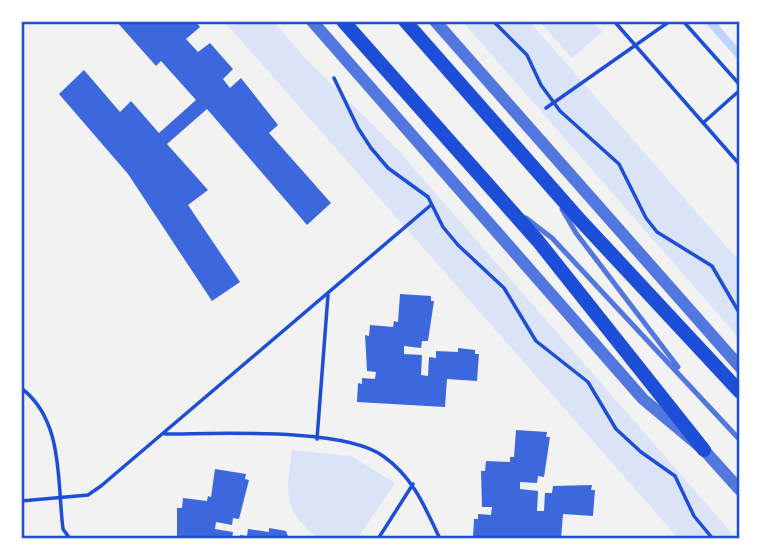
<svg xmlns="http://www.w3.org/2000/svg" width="761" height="560" font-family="'PT Sans',sans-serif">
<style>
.green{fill:#dbe4f7}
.water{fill:#bfd3fe}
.building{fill:#3d67dc}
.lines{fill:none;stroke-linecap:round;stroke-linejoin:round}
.path{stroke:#1d4ed8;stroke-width:3.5}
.service{stroke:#5277de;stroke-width:5}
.tertiary{stroke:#5277de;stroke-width:12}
.secondary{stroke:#1d4ed8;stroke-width:14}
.neatline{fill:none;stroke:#1d4ed8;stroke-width:2.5}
</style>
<rect width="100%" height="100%" fill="#f2f2f2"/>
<path class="green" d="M 224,21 L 273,21 L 306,59 L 397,149 L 737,539 L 679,539 Z
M 462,21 L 529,21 L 740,262 L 740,339 Z
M 539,21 L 592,21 L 602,32 L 572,58 Z
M 292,450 L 351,456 L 395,483 L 357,539 L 318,539 C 282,507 286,496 292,450 Z"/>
<path class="water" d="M 704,21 L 715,21 L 740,50 L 740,62 Z"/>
<path class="building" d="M 116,21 L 195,21 L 200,27 L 186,39 L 198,52 L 210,43 L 233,69 L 223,79 L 230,88 L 241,78 L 278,125 L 269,133 L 331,203 L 307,225 L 207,109 L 167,144 L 208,190 L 188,205 L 240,282 L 212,301 L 128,174 L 59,94 L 84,70 L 120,112 L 131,101 L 159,133 L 196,100 L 161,61 L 156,66 Z
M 400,294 L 431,296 L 431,301 L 434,301 L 428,341 L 422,341 L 421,348 L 404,346 L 404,354 L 422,355 L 421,375 L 428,376 L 429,357 L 436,358 L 436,351 L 458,352 L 458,348 L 475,350 L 475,354 L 479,354 L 477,381 L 447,379 L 445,407 L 357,402 L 358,383 L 362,384 L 362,378 L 375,379 L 376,372 L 367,371 L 365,335 L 369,336 L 370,325 L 393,327 L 394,321 L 398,322 Z
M 516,430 L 547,432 L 546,437 L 550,437 L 544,477 L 538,476 L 537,483 L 520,482 L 520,489 L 538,491 L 537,511 L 544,511 L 545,493 L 552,493 L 553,486 L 592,485 L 591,490 L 595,490 L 593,516 L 563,514 L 561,539 L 473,537 L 474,519 L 478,519 L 478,514 L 491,515 L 492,507 L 482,507 L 481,471 L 485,471 L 486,461 L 510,462 L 510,457 L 514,457 Z
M 215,469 L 246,474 L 245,479 L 249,480 L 239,519 L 233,518 L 232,525 L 216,522 L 215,529 L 233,532 L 232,539 L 177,539 L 177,508 L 182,508 L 183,498 L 207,501 L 208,496 L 211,497 Z
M 269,528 L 286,531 L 289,539 L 239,539 L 240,535 L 247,536 L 248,529 L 269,532 Z"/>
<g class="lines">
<path class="path" d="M 493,21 L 527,55 L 541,85 L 560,111 L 619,164 L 646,218 L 657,232 L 712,266 L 740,314
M 614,21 L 740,165
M 683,21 L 740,85
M 334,78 L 358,128 L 371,148 L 388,168 L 428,197 L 443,227 L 458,245 L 504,288 L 536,341 L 588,382 L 616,429 L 641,452 L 675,476 L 694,516 L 713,539
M 546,108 L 670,21
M 703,123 L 740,90
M 21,388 C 64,420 57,482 63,529 L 70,539
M 165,434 C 216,434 344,427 383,456 C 413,477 425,507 440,539
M 317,439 L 328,295
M 21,501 L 88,495 L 101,486 L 431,205
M 378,539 L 413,484"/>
<path class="service" d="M 562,209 L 576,233 L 678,367
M 526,218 L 552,238 L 740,440"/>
<path class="tertiary" d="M 312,21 L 643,399 L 704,450 L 740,490
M 435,21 L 740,367"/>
<path class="secondary" d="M 343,21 L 538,241 L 704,450
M 405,21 L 580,220 L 740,392"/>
</g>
<rect width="761" height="560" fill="none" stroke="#ffffff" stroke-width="46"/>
<rect x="23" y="23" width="715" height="514" class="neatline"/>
</svg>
